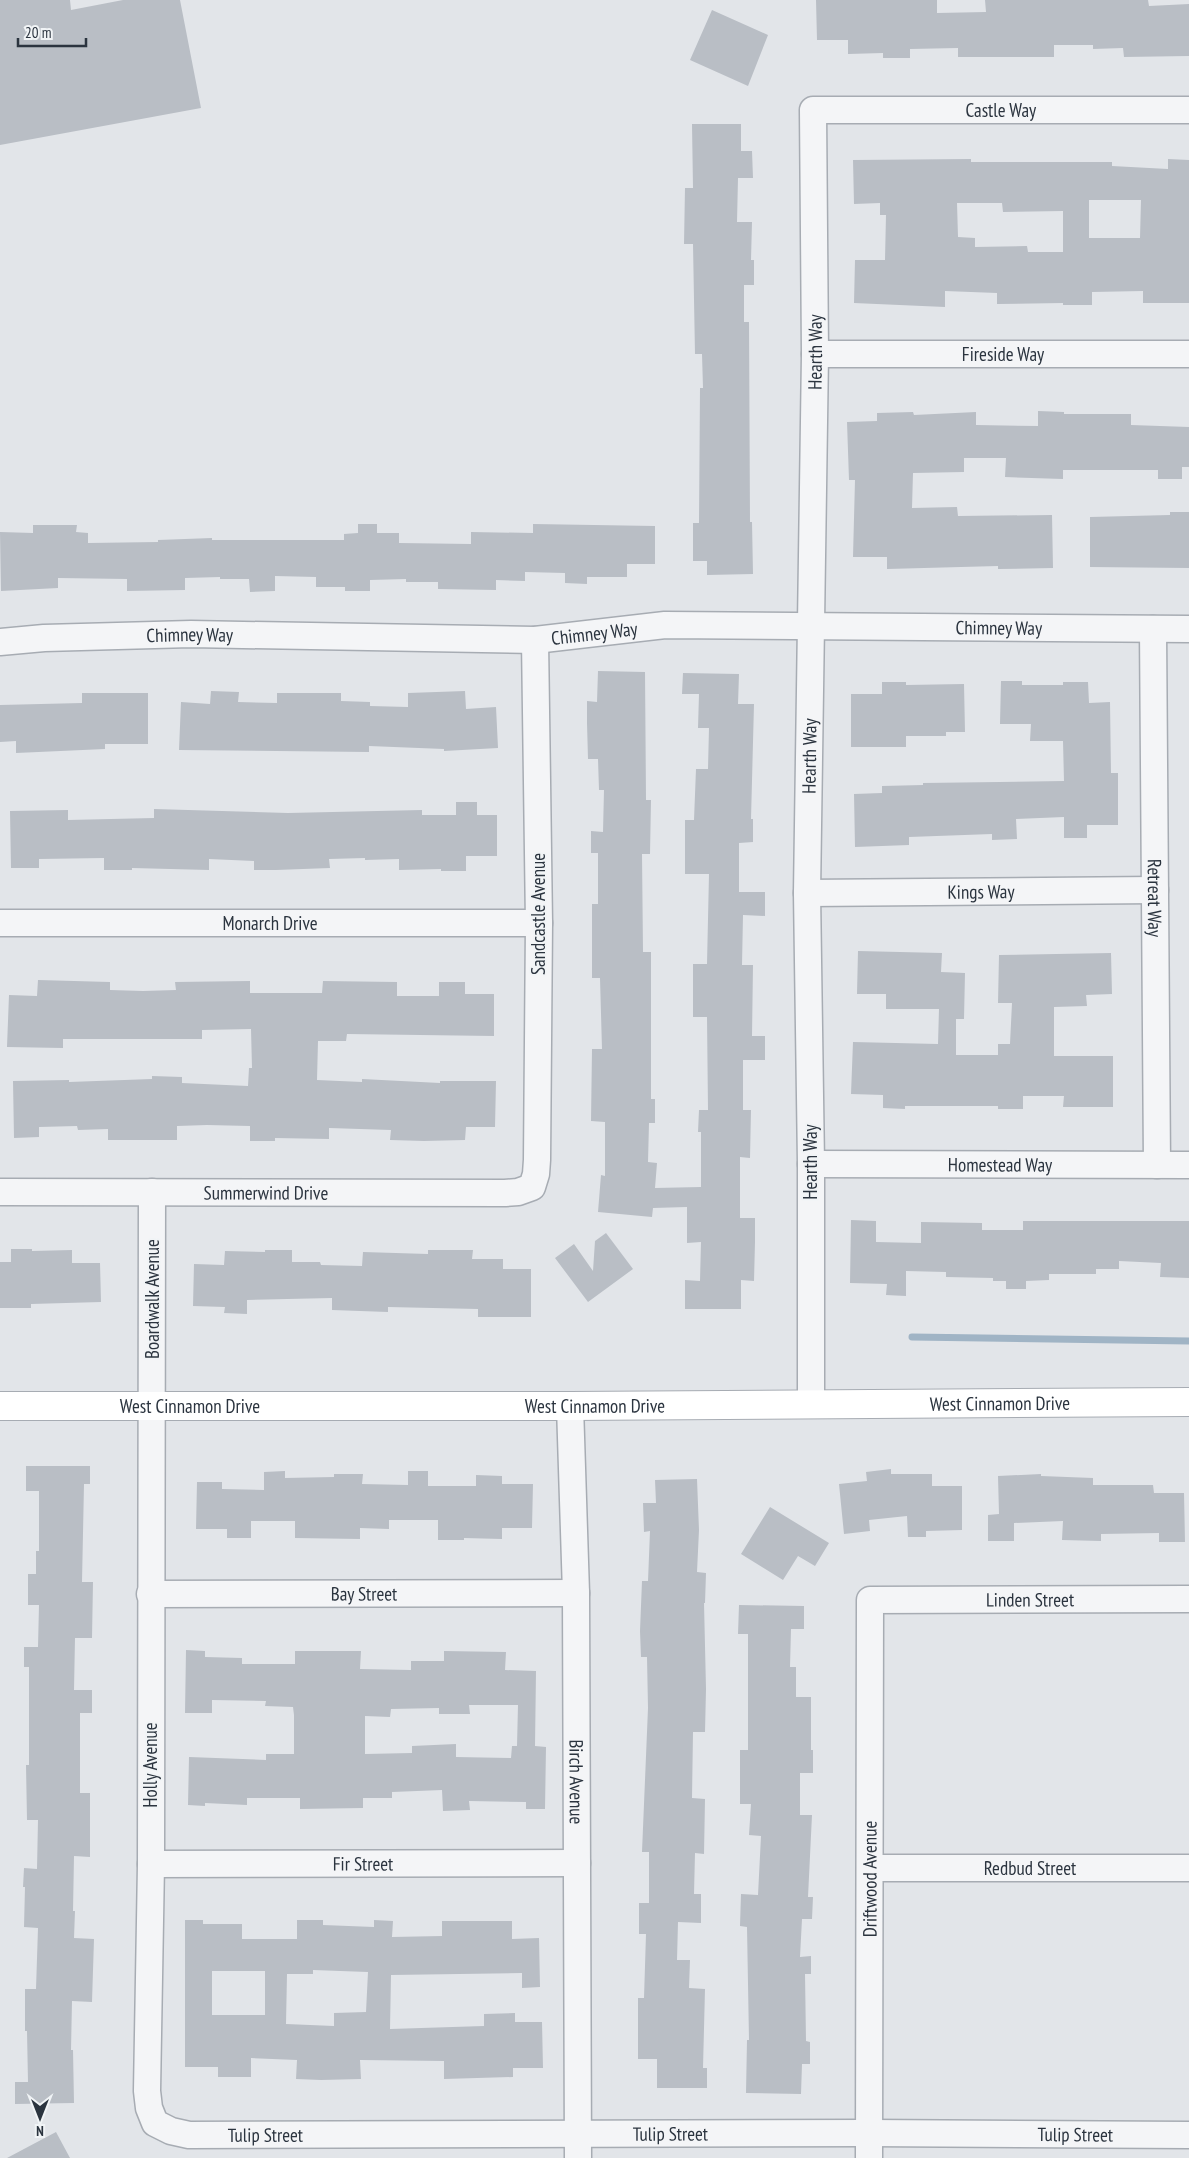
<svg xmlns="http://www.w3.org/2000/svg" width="1189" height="2158" font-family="'PT Sans Narrow',sans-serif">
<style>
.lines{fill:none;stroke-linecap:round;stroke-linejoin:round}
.stream{stroke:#a0b4c5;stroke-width:7}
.building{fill:#b9bec5;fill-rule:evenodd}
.minor-casing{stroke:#a7acb3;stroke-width:29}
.secondary-casing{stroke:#a7acb3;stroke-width:30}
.minor{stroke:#f4f5f7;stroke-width:26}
.secondary{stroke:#fff;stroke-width:28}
.labels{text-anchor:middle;stroke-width:4;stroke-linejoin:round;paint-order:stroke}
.street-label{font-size:19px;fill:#2b343f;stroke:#f1f4f6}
</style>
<rect width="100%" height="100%" fill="#e2e5e9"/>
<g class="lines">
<path class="stream" d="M 912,1337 L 1189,1341"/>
</g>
<path class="building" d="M 0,0 L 70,0 L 71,10 L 123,0 L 180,0 L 201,108 L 0,145 Z
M 816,0 L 937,0 L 937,13 L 986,12 L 985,0 L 1148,0 L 1149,6 L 1189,4 L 1189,56 L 1124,57 L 1123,48 L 1093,49 L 1093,45 L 1054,45 L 1054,57 L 958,57 L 958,48 L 910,49 L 910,58 L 883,58 L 883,53 L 848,54 L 848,40 L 817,40 Z
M 712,10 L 768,35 L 748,86 L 690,60 Z
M 692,124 L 741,124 L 741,151 L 752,151 L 753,178 L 738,178 L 737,222 L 752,222 L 751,260 L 754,260 L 754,285 L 744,285 L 744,322 L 749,322 L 750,522 L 752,522 L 753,574 L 707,575 L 707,561 L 693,561 L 693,523 L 699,523 L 700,388 L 703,388 L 702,354 L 695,354 L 693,244 L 684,244 L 685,188 L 693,188 Z
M 971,159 L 971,162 L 1112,162 L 1112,166 L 1168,169 L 1168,159 L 1189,160 L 1189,303 L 1143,303 L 1143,291 L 1092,292 L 1092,305 L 1063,305 L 1063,303 L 997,304 L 997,293 L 945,291 L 945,307 L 854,303 L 855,260 L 885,260 L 886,215 L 880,215 L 880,203 L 854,204 L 853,160 ZM 1089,200 L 1141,200 L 1140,238 L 1089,238 ZM 957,203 L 1002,203 L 1003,212 L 1063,211 L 1063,252 L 1028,252 L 1027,246 L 975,247 L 975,238 L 958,237 Z
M 1038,411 L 1064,412 L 1064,414 L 1131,414 L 1131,425 L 1189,427 L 1189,467 L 1182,467 L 1182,479 L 1158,479 L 1158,470 L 1063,470 L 1063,479 L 1005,477 L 1006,458 L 964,458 L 964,472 L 913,473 L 912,508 L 957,507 L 958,516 L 1052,515 L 1053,568 L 998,569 L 998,566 L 887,569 L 887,557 L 853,557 L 855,480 L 849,480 L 847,422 L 877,421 L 877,413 L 913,412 L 914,415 L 976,412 L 976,425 L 1038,426 Z
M 1170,512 L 1189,512 L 1189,568 L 1090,567 L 1090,517 L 1170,515 Z
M 358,524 L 377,524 L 377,533 L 399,533 L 399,543 L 471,544 L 471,532 L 533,533 L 533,524 L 655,526 L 655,564 L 627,564 L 627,577 L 587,577 L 587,584 L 565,583 L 565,573 L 525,572 L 525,581 L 496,580 L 496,590 L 438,589 L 438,582 L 406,582 L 406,579 L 370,580 L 370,591 L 345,591 L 345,587 L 316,587 L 316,577 L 275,576 L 275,591 L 250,592 L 249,579 L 220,579 L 220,577 L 185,578 L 185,590 L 127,591 L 127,579 L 58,578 L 58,588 L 1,591 L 0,532 L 33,533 L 33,525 L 77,525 L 76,532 L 88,533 L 88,543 L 158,542 L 158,540 L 212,538 L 212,540 L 344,540 L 344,534 L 358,533 Z
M 598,671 L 645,672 L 646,800 L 651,800 L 650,854 L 642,854 L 643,952 L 651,952 L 651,1099 L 655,1099 L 655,1123 L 649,1123 L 648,1162 L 657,1163 L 655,1188 L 701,1187 L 701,1132 L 698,1132 L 699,1110 L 708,1110 L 707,1017 L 693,1017 L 693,964 L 707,964 L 709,874 L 685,874 L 685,820 L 694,820 L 696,769 L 708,769 L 709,728 L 698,728 L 699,694 L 682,694 L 683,673 L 739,674 L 738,704 L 754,704 L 751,819 L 753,819 L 753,842 L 739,843 L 739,892 L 765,892 L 765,916 L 743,915 L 742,965 L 753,965 L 752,1036 L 765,1036 L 765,1060 L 743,1060 L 743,1110 L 751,1110 L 750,1158 L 740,1157 L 740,1218 L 755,1218 L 755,1242 L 754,1281 L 741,1280 L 741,1309 L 685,1309 L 685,1280 L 700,1281 L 701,1242 L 687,1243 L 687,1207 L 653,1208 L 652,1217 L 598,1212 L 601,1175 L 605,1176 L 605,1122 L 591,1121 L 592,1049 L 602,1049 L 600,978 L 592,978 L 592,904 L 598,904 L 598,853 L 591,853 L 591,831 L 603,832 L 604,790 L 599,790 L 598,759 L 588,759 L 587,723 L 587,701 L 597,702 Z
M 1001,681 L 1022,681 L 1022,685 L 1063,685 L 1063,682 L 1088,682 L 1089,703 L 1110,702 L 1111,773 L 1118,773 L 1118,825 L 1087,825 L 1087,838 L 1064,838 L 1064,817 L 1016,819 L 1017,839 L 992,840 L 992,834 L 909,837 L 909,845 L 855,847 L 854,794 L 882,793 L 882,786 L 923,785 L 923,783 L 1064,781 L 1063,741 L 1030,741 L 1031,724 L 1000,724 Z
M 882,682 L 906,682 L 906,685 L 964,684 L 965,732 L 946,732 L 946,736 L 906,736 L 906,747 L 851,747 L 851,694 L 882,694 Z
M 211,691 L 239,692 L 238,702 L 277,703 L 277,693 L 341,693 L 341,701 L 370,702 L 370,706 L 408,707 L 408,693 L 465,691 L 466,709 L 496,707 L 498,748 L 444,751 L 444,749 L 369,746 L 369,752 L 179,750 L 181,702 L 210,704 Z
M 82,693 L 148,693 L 148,744 L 105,744 L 105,749 L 16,753 L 16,741 L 0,742 L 0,705 L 82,703 Z
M 456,802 L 477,802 L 477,815 L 497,815 L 497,856 L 466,856 L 466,871 L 441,871 L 441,869 L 399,870 L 399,859 L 365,860 L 365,858 L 329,859 L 330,868 L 276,870 L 254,870 L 254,861 L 209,859 L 209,870 L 132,868 L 132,870 L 104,870 L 104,858 L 39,859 L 39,868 L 11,868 L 10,811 L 68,810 L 68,820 L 154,818 L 154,809 L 288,813 L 422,810 L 422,815 L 456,815 Z
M 858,951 L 942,953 L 941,972 L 965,973 L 964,1019 L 956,1019 L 956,1055 L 998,1055 L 998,1044 L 1010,1044 L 1012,1003 L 998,1003 L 999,955 L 1111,953 L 1112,994 L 1086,995 L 1087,1006 L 1054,1007 L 1054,1056 L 1113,1056 L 1113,1107 L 1063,1107 L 1064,1096 L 1023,1096 L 1023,1109 L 998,1109 L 998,1106 L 905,1106 L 905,1109 L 883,1108 L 883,1095 L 851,1094 L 853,1042 L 938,1044 L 939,1009 L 886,1009 L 886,994 L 857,994 Z
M 38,980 L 110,982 L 110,990 L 143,991 L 176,990 L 175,982 L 250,981 L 250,993 L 322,993 L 323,981 L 397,982 L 397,996 L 439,996 L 439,982 L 465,982 L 465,994 L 494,994 L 494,1036 L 347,1034 L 346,1041 L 318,1041 L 317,1080 L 362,1082 L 362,1079 L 440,1083 L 440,1081 L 496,1081 L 495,1127 L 466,1127 L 465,1140 L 424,1141 L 390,1140 L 391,1130 L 329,1128 L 329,1139 L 275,1138 L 275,1141 L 250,1141 L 250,1126 L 207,1125 L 177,1126 L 177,1140 L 108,1140 L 108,1129 L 78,1130 L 77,1126 L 39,1127 L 39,1137 L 14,1138 L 13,1081 L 69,1080 L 69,1082 L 152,1079 L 152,1076 L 182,1077 L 182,1083 L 248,1086 L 249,1068 L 252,1068 L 251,1029 L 202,1030 L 202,1039 L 63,1039 L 63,1048 L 7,1047 L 9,995 L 37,996 Z
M 851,1220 L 876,1221 L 876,1242 L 921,1243 L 921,1222 L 982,1223 L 982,1230 L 1023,1230 L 1023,1221 L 1189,1221 L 1189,1278 L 1160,1277 L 1161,1263 L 1119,1261 L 1119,1269 L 1096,1269 L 1096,1274 L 1049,1274 L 1049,1280 L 1026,1281 L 1026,1289 L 1006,1289 L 1006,1281 L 993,1281 L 993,1278 L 946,1277 L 946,1272 L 906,1271 L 906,1296 L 886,1295 L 887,1284 L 850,1283 Z
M 606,1233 L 633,1269 L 588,1302 L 555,1258 L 574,1244 L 593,1271 L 595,1241 Z
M 11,1249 L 32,1249 L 32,1251 L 72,1250 L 72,1263 L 100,1263 L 101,1302 L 31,1304 L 31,1308 L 0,1308 L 0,1262 L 11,1262 Z
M 265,1250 L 292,1250 L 292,1262 L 320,1262 L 321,1265 L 362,1266 L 363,1252 L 428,1254 L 428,1250 L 473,1250 L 472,1259 L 503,1259 L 503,1269 L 531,1269 L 531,1317 L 478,1317 L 478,1309 L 388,1307 L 388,1312 L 332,1310 L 332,1298 L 247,1300 L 247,1314 L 224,1313 L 225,1307 L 193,1306 L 194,1264 L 224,1265 L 225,1251 L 265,1252 Z
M 26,1466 L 90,1466 L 90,1484 L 84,1484 L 82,1582 L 93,1582 L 92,1638 L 75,1638 L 74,1690 L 92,1690 L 92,1713 L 80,1713 L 80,1793 L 90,1793 L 90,1857 L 74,1856 L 73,1911 L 75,1911 L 74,1938 L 94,1939 L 92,2002 L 72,2001 L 71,2050 L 73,2050 L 74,2103 L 15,2104 L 15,2082 L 28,2082 L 27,2031 L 25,2031 L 25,1989 L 36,1989 L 38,1928 L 24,1927 L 25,1887 L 23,1887 L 24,1868 L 37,1869 L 38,1820 L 27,1820 L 26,1765 L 29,1765 L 29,1667 L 24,1667 L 24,1647 L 38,1647 L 39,1605 L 28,1605 L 28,1574 L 36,1574 L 36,1551 L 39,1551 L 39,1491 L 26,1491 Z
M 891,1469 L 891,1474 L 932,1474 L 932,1486 L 962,1486 L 962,1530 L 926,1531 L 926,1537 L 908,1537 L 907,1516 L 869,1520 L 870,1531 L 844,1534 L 839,1484 L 867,1481 L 866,1472 Z
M 285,1471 L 285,1478 L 334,1477 L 334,1474 L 363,1474 L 362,1484 L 408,1485 L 408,1471 L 428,1471 L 428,1486 L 476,1486 L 476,1475 L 502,1476 L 502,1484 L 533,1484 L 532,1528 L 502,1528 L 502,1539 L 464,1538 L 464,1540 L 438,1540 L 438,1520 L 389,1520 L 389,1529 L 360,1528 L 360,1539 L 295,1538 L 295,1521 L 251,1521 L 251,1538 L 227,1538 L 227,1529 L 196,1529 L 197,1482 L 222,1482 L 222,1489 L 264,1490 L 264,1472 Z
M 1041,1474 L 1041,1476 L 1093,1478 L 1093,1485 L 1153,1485 L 1154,1493 L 1184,1493 L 1185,1542 L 1159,1542 L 1159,1533 L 1101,1534 L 1101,1541 L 1062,1540 L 1063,1521 L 1014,1523 L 1014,1541 L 988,1541 L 988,1515 L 999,1514 L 998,1476 Z
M 697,1479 L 699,1530 L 697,1572 L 706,1573 L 705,1603 L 704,1603 L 706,1689 L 705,1732 L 693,1732 L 692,1798 L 705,1799 L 704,1854 L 695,1853 L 694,1894 L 701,1894 L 701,1923 L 678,1922 L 677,1960 L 690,1960 L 689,1988 L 705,1989 L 703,2068 L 707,2068 L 707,2088 L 657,2088 L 657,2059 L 638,2059 L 638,1998 L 644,1998 L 646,1934 L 639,1934 L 639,1903 L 649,1903 L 649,1852 L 642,1852 L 648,1708 L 647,1657 L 641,1657 L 640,1631 L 642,1581 L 648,1581 L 650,1531 L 644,1532 L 643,1503 L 656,1503 L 655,1480 Z
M 770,1507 L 829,1543 L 815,1566 L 798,1556 L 783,1580 L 741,1554 Z
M 739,1605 L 804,1606 L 804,1629 L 791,1629 L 790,1667 L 796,1667 L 796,1697 L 811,1697 L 811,1750 L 813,1750 L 813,1773 L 800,1773 L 800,1815 L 812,1815 L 808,1897 L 813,1897 L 812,1919 L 802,1919 L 800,1957 L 811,1956 L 811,1974 L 805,1974 L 806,2041 L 810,2042 L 810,2064 L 802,2064 L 801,2094 L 746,2093 L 747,2040 L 749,2040 L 747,1927 L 740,1926 L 741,1894 L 758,1895 L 761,1836 L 749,1835 L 751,1804 L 740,1804 L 740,1750 L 748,1750 L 748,1634 L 738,1634 Z
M 186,1650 L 205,1651 L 205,1657 L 242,1658 L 242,1664 L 295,1664 L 295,1651 L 361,1651 L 360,1669 L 411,1670 L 411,1661 L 444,1661 L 444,1651 L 506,1652 L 505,1670 L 536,1671 L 535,1746 L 546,1747 L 545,1809 L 526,1809 L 526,1802 L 469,1801 L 470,1810 L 443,1811 L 442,1790 L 392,1792 L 392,1798 L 363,1798 L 363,1808 L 300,1809 L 300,1798 L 247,1798 L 247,1805 L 205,1803 L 205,1806 L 188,1805 L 189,1757 L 266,1760 L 266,1754 L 294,1754 L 294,1715 L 293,1707 L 265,1706 L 266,1701 L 212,1700 L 212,1713 L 185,1713 ZM 469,1705 L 518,1705 L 517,1746 L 512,1746 L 511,1758 L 456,1757 L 456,1744 L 412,1746 L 412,1753 L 365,1754 L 365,1716 L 390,1717 L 391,1709 L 439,1708 L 439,1714 L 470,1714 Z
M 185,1920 L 203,1920 L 203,1924 L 242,1924 L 242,1939 L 297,1939 L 297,1920 L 323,1920 L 323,1925 L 374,1927 L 374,1920 L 393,1921 L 392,1937 L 442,1936 L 442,1921 L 512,1921 L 512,1939 L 539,1938 L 540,1987 L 522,1988 L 522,1973 L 391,1975 L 390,2029 L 484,2026 L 484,2014 L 515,2013 L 515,2022 L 542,2022 L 543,2068 L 513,2068 L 513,2077 L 444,2079 L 444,2061 L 360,2060 L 361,2079 L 321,2080 L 296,2079 L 297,2060 L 251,2058 L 251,2077 L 218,2077 L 218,2067 L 185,2067 ZM 313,1970 L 368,1972 L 366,2012 L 334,2013 L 334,2026 L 286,2024 L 287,1974 L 313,1974 ZM 212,1971 L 265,1971 L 265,2015 L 212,2015 Z
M 56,2132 L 70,2158 L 7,2158 Z"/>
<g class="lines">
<defs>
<g id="minor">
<path id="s1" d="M 815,354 L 1189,354"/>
<path id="s2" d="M 1153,629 L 1157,1165"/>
<path id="s3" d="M 0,642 L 44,638 L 191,634 L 535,640 L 665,625 L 1189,629"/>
<path id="s4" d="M 807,893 L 1155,890"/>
<path id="s5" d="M 0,923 L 539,923"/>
<path id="s6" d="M 811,1164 L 1189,1165"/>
<path id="s7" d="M 0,1192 L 505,1193 L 518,1192 L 532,1187 L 536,1174 L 537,1160 L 539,923 L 535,640"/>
<path id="s8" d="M 152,1192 L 151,1864 L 147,2091 L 149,2108 L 155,2123 L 171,2131 L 189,2135 L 869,2133 L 1189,2135"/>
<path id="s9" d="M 811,1404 L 811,1164 L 807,893 L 815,354 L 813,110 L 1189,110"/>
<path id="s10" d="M 570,1406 L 576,1593 L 578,2158"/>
<path id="s11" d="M 150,1594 L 576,1593"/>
<path id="s12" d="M 151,1864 L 577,1863"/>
<path id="s13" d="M 870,1868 L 1189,1868"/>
<path id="s14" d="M 869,2158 L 870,1600 L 1189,1599"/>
</g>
<g id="secondary">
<path id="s15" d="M 0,1406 L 570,1406 L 1189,1402"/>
</g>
</defs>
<use href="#minor" class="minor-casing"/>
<use href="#secondary" class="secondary-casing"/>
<use href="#minor" class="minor"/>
<use href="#secondary" class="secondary"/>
</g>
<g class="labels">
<g class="street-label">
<text dy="7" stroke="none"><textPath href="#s9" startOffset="1482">Castle Way</textPath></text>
<text dy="7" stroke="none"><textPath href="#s9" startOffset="1052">Hearth Way</textPath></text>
<text dy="7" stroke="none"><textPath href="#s1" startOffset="188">Fireside Way</textPath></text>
<text dy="7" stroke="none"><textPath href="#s3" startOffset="1000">Chimney Way</textPath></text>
<text dy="7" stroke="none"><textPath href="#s3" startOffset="595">Chimney Way</textPath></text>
<text dy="7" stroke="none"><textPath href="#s3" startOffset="190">Chimney Way</textPath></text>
<text dy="7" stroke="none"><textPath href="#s9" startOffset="648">Hearth Way</textPath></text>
<text dy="7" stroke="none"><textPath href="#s4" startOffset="174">Kings Way</textPath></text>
<text dy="7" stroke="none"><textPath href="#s2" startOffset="269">Retreat Way</textPath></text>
<text transform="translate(538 914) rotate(-90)" y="7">Sandcastle Avenue</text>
<text dy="7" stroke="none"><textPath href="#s5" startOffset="270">Monarch Drive</textPath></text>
<text transform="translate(810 1162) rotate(-90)" y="7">Hearth Way</text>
<text dy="7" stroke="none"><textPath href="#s6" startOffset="189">Homestead Way</textPath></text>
<text dy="7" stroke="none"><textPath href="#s7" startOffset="266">Summerwind Drive</textPath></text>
<text transform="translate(152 1299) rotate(-90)" y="7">Boardwalk Avenue</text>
<text dy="7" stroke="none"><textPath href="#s15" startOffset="1000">West Cinnamon Drive</textPath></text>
<text dy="7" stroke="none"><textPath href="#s15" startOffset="190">West Cinnamon Drive</textPath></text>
<text dy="7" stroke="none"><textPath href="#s15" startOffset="595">West Cinnamon Drive</textPath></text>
<text dy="7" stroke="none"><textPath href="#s11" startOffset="214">Bay Street</textPath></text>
<text dy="7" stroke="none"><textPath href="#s14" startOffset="718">Linden Street</textPath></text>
<text transform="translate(150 1765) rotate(-90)" y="7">Holly Avenue</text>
<text dy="7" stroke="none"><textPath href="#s10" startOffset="376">Birch Avenue</textPath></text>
<text dy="7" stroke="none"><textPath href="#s12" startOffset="212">Fir Street</textPath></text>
<text dy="7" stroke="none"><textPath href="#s13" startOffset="160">Redbud Street</textPath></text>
<text dy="7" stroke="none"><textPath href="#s14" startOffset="279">Driftwood Avenue</textPath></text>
<text dy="7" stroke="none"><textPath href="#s8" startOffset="1450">Tulip Street</textPath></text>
<text dy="7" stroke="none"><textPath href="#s8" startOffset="1045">Tulip Street</textPath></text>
<text dy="7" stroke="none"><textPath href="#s8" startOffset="1855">Tulip Street</textPath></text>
</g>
</g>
<g transform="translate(40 2118) rotate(180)" stroke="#f1f4f6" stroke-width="4" paint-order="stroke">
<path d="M0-4L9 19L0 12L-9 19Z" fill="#2b343f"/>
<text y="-8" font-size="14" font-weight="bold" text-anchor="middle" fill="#2b343f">N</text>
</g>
<path d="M18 38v8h68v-8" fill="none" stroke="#2b343f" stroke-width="2.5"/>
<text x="25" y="38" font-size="15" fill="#2b343f" stroke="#f1f4f6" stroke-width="4" paint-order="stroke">20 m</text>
</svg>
